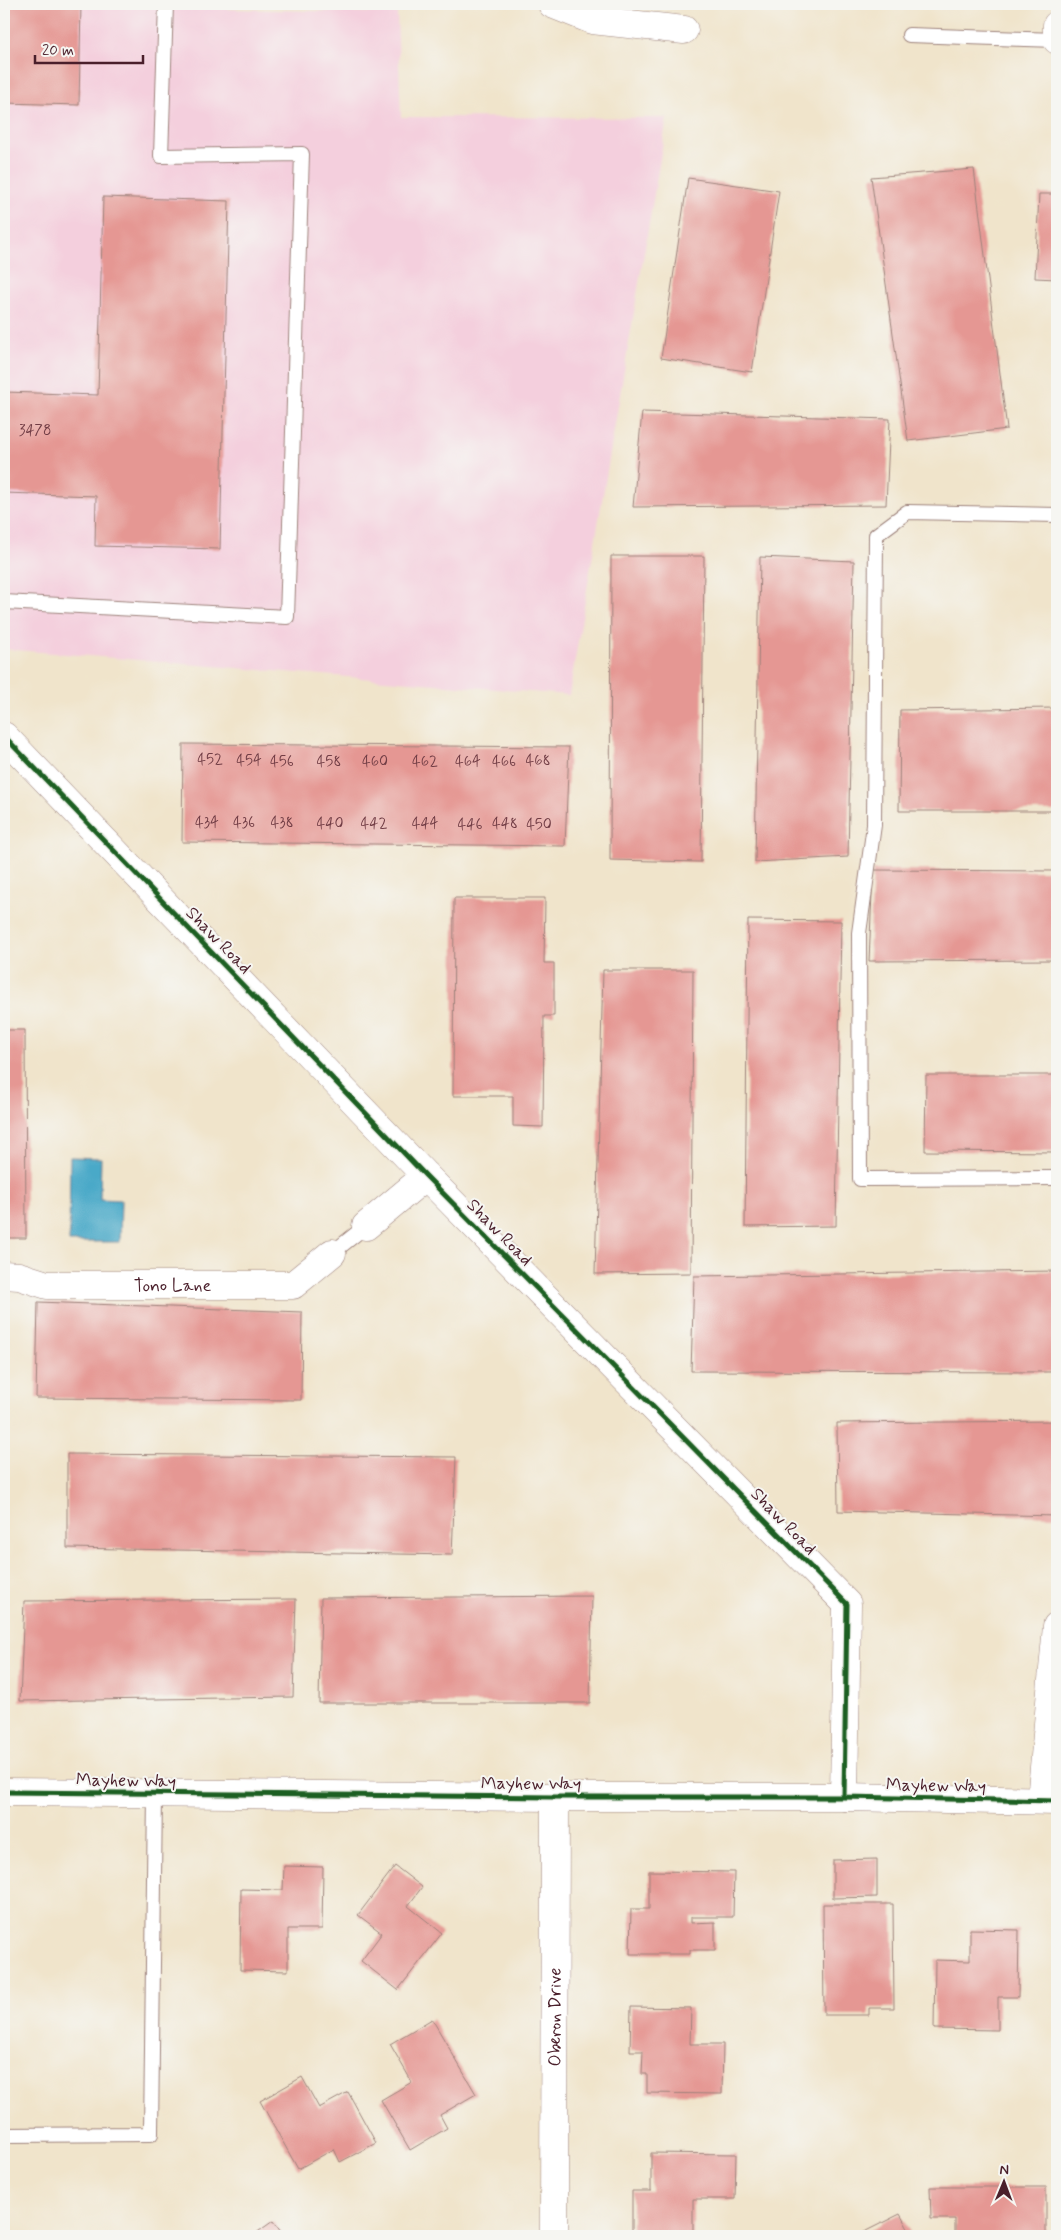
<svg xmlns="http://www.w3.org/2000/svg" width="1061" height="2240" font-family="Mynerve,sans-serif">
<style>
.built{fill:#f4cfdd}
.water{fill:#48a9c8;stroke:#49647a}
.building{fill:#e59793}
.lines{fill:none;stroke-linecap:round;stroke-linejoin:round}
.lane-casing{stroke:#9d827b;stroke-width:16}
.street-casing{stroke:#9d827b;stroke-width:29}
.secondary-casing{stroke:#9d827b;stroke-width:29}
.lane{stroke:#fff;stroke-width:14}
.street{stroke:#fff;stroke-width:28}
.secondary{stroke:#fff;stroke-width:28}
.cycleway-casing{stroke:#f6f6f2;stroke-width:8}
.cycleway{stroke:#1b5e20;stroke-width:5}
.labels{text-anchor:middle;stroke-width:4;stroke-linejoin:round;paint-order:stroke}
.number-label{font-size:15px;fill:#713d45}
.street-label{font-size:18px;fill:#4a1f2b;stroke:#f6f6f2}
</style>
<rect width="100%" height="100%" fill="#f6f6f2"/>
<filter id="ink" filterUnits="userSpaceOnUse"><feTurbulence type="fractalNoise" baseFrequency=".02" numOctaves="2"/><feDisplacementMap in="SourceGraphic" scale="10" xChannelSelector="R" yChannelSelector="G"/><feConvolveMatrix kernelMatrix="1 2 1 2 8 2 1 2 1" color-interpolation-filters="sRGB"/></filter>
<filter id="wash" filterUnits="userSpaceOnUse"><feTurbulence type="fractalNoise" baseFrequency=".0096" numOctaves="4" result="noise"/><feDisplacementMap in="SourceGraphic" scale="20" xChannelSelector="R" yChannelSelector="G"/><feGaussianBlur stdDeviation="1.12" result="paint"/><feColorMatrix in="noise" values="0 0 0 0 0 0 0 0 0 0 0 0 0 0 0 0 0 1.4 0 .05"/><feComposite in="paint" operator="in"/></filter>
<g filter="url(#wash)">
<rect width="100%" height="100%" fill="#f0e4cb"/>
<path class="built" d="M 4,4 L 227,4 L 227,9 L 397,13 L 401,117 L 667,118 L 569,695 L 4,649 Z"/>
<path class="water" d="M 70,1157 L 101,1158 L 100,1199 L 121,1200 L 120,1242 L 69,1242 Z"/>
<g id="blocks">
<path class="building" d="M 4,4 L 81,4 L 79,105 L 4,103 Z
M 974,169 L 1007,429 L 908,441 L 871,177 Z
M 688,178 L 779,191 L 752,372 L 661,358 Z
M 1039,194 L 1057,194 L 1057,279 L 1035,278 Z
M 103,197 L 229,201 L 220,549 L 95,546 L 96,496 L 4,493 L 4,392 L 98,395 Z
M 642,412 L 890,419 L 886,505 L 633,507 Z
M 611,556 L 704,556 L 701,862 L 610,860 Z
M 760,557 L 854,561 L 848,857 L 755,862 Z
M 1057,708 L 1057,811 L 899,811 L 900,710 Z
M 183,744 L 569,747 L 565,846 L 182,842 Z
M 873,870 L 1057,871 L 1057,960 L 869,961 Z
M 454,898 L 545,898 L 544,963 L 554,963 L 554,1016 L 544,1016 L 543,1127 L 513,1126 L 513,1096 L 453,1096 Z
M 748,920 L 841,921 L 836,1226 L 745,1227 Z
M 603,970 L 693,970 L 691,1273 L 595,1274 Z
M 4,1030 L 25,1030 L 26,1238 L 4,1238 Z
M 926,1075 L 1057,1075 L 1057,1152 L 925,1151 Z
M 1057,1271 L 1057,1372 L 691,1371 L 694,1276 Z
M 38,1302 L 302,1312 L 301,1400 L 36,1398 Z
M 1057,1421 L 1057,1516 L 838,1511 L 837,1423 Z
M 67,1454 L 456,1457 L 452,1555 L 67,1548 Z
M 592,1596 L 590,1703 L 319,1703 L 321,1598 Z
M 296,1599 L 293,1697 L 20,1701 L 24,1601 Z
M 877,1859 L 877,1897 L 833,1898 L 833,1860 Z
M 284,1866 L 323,1867 L 322,1929 L 288,1929 L 288,1971 L 240,1970 L 241,1889 L 283,1890 Z
M 395,1866 L 422,1887 L 408,1906 L 442,1933 L 398,1990 L 361,1961 L 382,1933 L 358,1915 Z
M 649,1871 L 734,1872 L 733,1917 L 691,1917 L 691,1923 L 715,1922 L 715,1950 L 690,1950 L 690,1954 L 630,1954 L 631,1909 L 649,1909 Z
M 823,1904 L 893,1904 L 894,2008 L 869,2008 L 869,2015 L 824,2015 Z
M 970,1929 L 1019,1930 L 1018,1997 L 998,1997 L 998,2030 L 934,2029 L 935,1960 L 970,1961 Z
M 631,2007 L 691,2008 L 690,2044 L 723,2044 L 722,2094 L 647,2093 L 647,2074 L 642,2074 L 643,2051 L 630,2051 Z
M 432,2019 L 476,2094 L 440,2115 L 447,2128 L 410,2150 L 381,2100 L 412,2082 L 390,2044 Z
M 302,2077 L 319,2108 L 348,2092 L 376,2143 L 340,2162 L 334,2149 L 298,2169 L 260,2101 Z
M 651,2153 L 736,2154 L 735,2199 L 693,2199 L 693,2236 L 632,2236 L 632,2191 L 651,2191 Z
M 930,2187 L 1046,2187 L 1046,2235 L 955,2236 L 955,2219 L 931,2219 Z
M 900,2214 L 912,2236 L 856,2236 Z
M 273,2221 L 284,2236 L 252,2236 Z"/>
</g>
</g>
<g filter="url(#ink)">
<use href="#blocks" fill-opacity="0" stroke="#9d827b" stroke-width="1"/>
<g class="lines">
<defs>
<path id="lane" d="M 909,35 L 1057,40
M 1057,515 L 907,512 L 876,535 L 874,825 L 859,933 L 860,1179 L 1057,1178
M 4,602 L 287,617 L 302,154 L 161,156 L 166,4
M 332,1253 L 366,1226
M 4,2135 L 151,2134 L 155,1794"/>
<g id="street">
<path d="M 552,4 L 592,20 L 684,30"/>
<path d="M 1057,40 L 1057,25"/>
<path d="M 4,736 L 426,1176 L 847,1604 L 844,1797"/>
<path d="M 366,1226 L 426,1176"/>
<path id="s1" d="M 4,1275 L 19,1276 L 47,1285 L 293,1285 L 332,1253"/>
<path d="M 1041,1800 L 1057,1626"/>
<path id="s2" d="M 554,2236 L 555,1797"/>
</g>
<path id="secondary" d="M 4,1792 L 555,1797 L 844,1797 L 1057,1801"/>
</defs>
<use href="#lane" class="lane-casing"/>
<use href="#street" class="street-casing"/>
<use href="#secondary" class="secondary-casing"/>
<use href="#lane" class="lane"/>
<use href="#street" class="street"/>
<use href="#secondary" class="secondary"/>
<defs>
<path id="cycleway" d="M 4,736 L 426,1176 L 847,1604 L 844,1797
M 4,1792 L 555,1797 L 844,1797 L 1057,1801"/>
</defs>
<use href="#cycleway" class="cycleway-casing"/>
<use href="#cycleway" class="cycleway"/>
</g>
</g>
<g class="labels">
<g class="number-label">
<text x="35" y="435">3478</text>
<text x="210" y="764">452</text>
<text x="249" y="765">454</text>
<text x="538" y="765">468</text>
<text x="282" y="766">456</text>
<text x="329" y="766">458</text>
<text x="375" y="766">460</text>
<text x="425" y="766">462</text>
<text x="468" y="766">464</text>
<text x="504" y="766">466</text>
<text x="207" y="827">434</text>
<text x="244" y="827">436</text>
<text x="282" y="827">438</text>
<text x="330" y="828">440</text>
<text x="374" y="828">442</text>
<text x="425" y="828">444</text>
<text x="505" y="828">448</text>
<text x="470" y="829">446</text>
<text x="539" y="829">450</text>
</g>
<g class="street-label">
<text transform="translate(219 940) rotate(46)" y="6">Shaw Road</text>
<text transform="translate(500 1232) rotate(46)" y="6">Shaw Road</text>
<text dy="6" stroke="none"><textPath href="#s1" startOffset="170">Tono Lane</textPath></text>
<text transform="translate(784 1521) rotate(46)" y="6">Shaw Road</text>
<text transform="translate(126 1780) rotate(1)" y="6">Mayhew Way</text>
<text x="531" y="1789">Mayhew Way</text>
<text transform="translate(936 1785) rotate(1)" y="6">Mayhew Way</text>
<text dy="6" stroke="none"><textPath href="#s2" startOffset="219">Oberon Drive</textPath></text>
</g>
</g>
<rect width="1061" height="2240" fill="none" stroke="#f6f6f2" stroke-width="20"/>
<g transform="translate(1004 2182) rotate(1)" stroke="#f6f6f2" stroke-width="4" paint-order="stroke">
<path d="M0-4L9 19L0 12L-9 19Z" fill="#4a1f2b"/>
<text y="-8" font-size="14" font-weight="bold" text-anchor="middle" fill="#4a1f2b">N</text>
</g>
<path d="M35 55v8h108v-8" fill="none" stroke="#4a1f2b" stroke-width="2.5"/>
<text x="42" y="55" font-size="15" fill="#4a1f2b" stroke="#f6f6f2" stroke-width="4" paint-order="stroke">20 m</text>
</svg>
